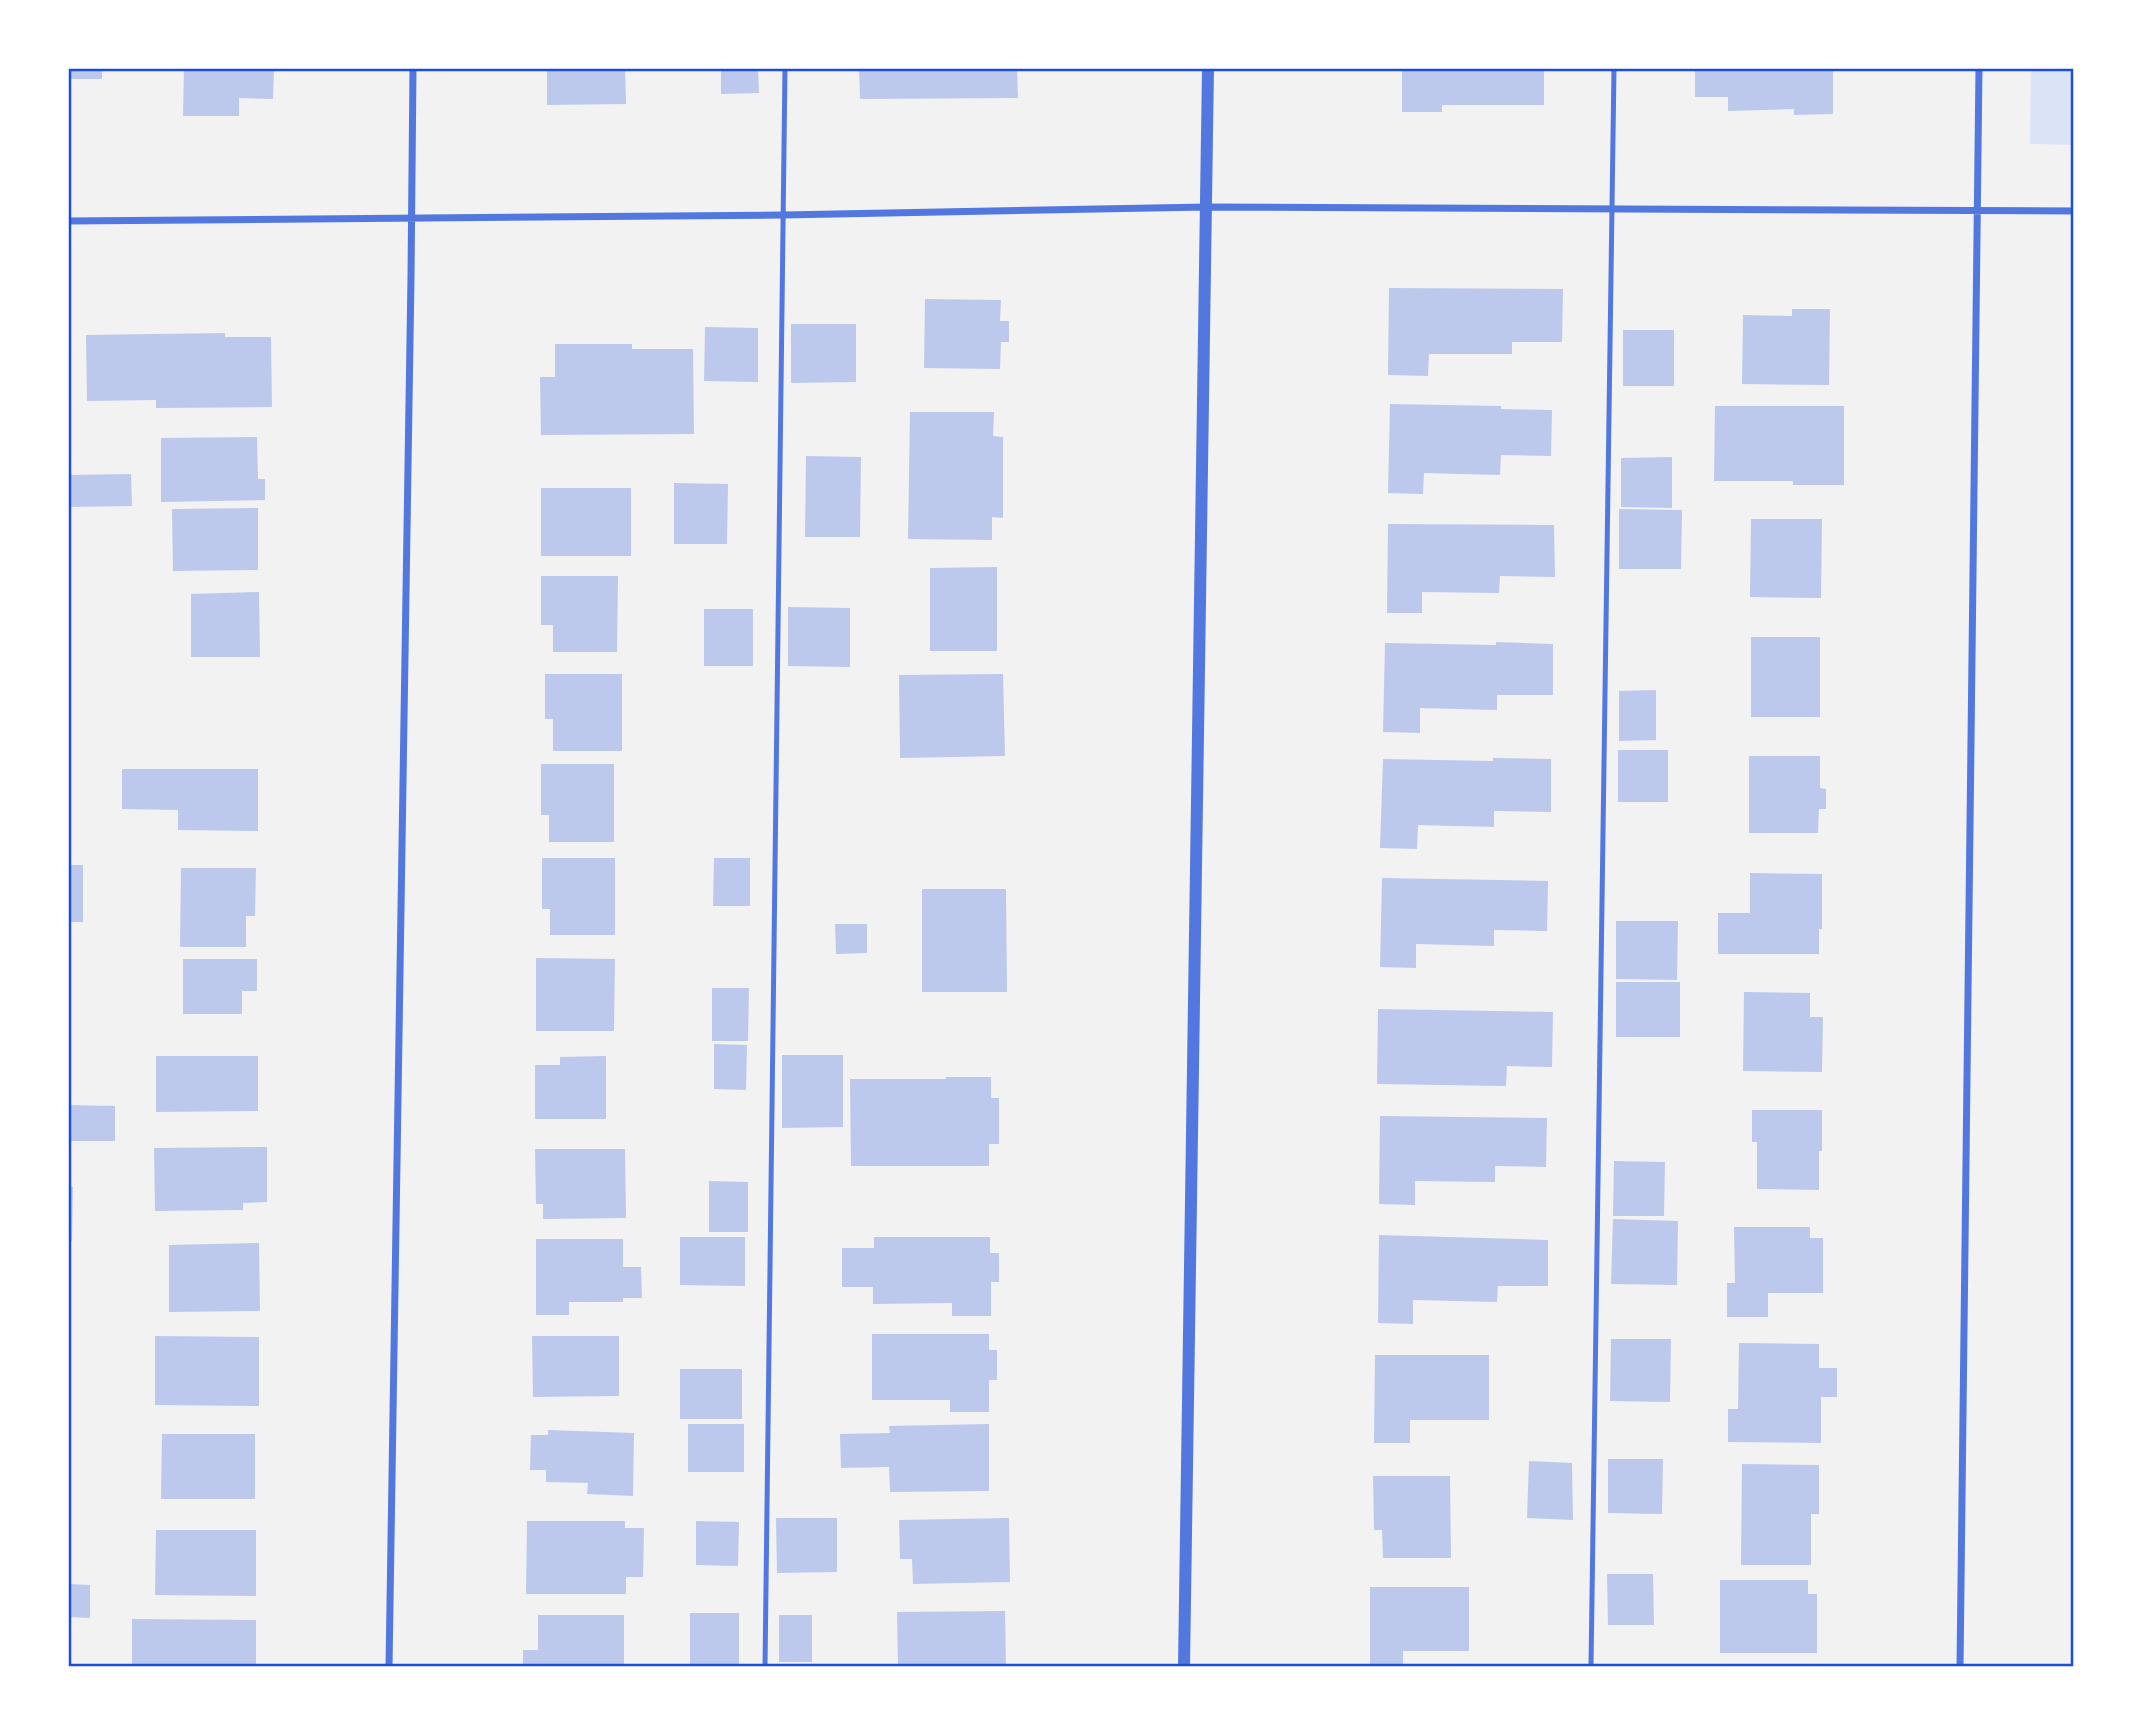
<svg xmlns="http://www.w3.org/2000/svg" width="2142" height="1735" font-family="Literata,serif">
<style>
.green{fill:#dbe4f7}
.building{fill:#bdc9ec}
.lines{fill:none;stroke-linecap:round;stroke-linejoin:round}
.service{stroke:#5277de;stroke-width:5}
.minor{stroke:#5277de;stroke-width:7}
.tertiary{stroke:#5277de;stroke-width:12}
.neatline{fill:none;stroke:#1d4ed8;stroke-width:2.5}
</style>
<rect width="100%" height="100%" fill="#f2f2f2"/>
<path class="green" d="M 2031,68 L 2074,68 L 2074,145 L 2030,144 Z"/>
<path class="building" d="M 68,68 L 102,68 L 102,79 L 68,79 Z
M 184,68 L 274,68 L 273,99 L 239,98 L 239,116 L 183,116 Z
M 547,68 L 625,68 L 626,104 L 547,105 Z
M 721,68 L 758,68 L 759,93 L 721,94 Z
M 859,68 L 1017,68 L 1018,98 L 860,99 Z
M 1402,68 L 1544,68 L 1544,105 L 1442,105 L 1442,112 L 1402,112 Z
M 1695,68 L 1833,68 L 1833,114 L 1794,115 L 1794,109 L 1728,111 L 1728,97 L 1695,97 Z
M 1389,288 L 1563,289 L 1562,342 L 1512,342 L 1512,354 L 1429,354 L 1428,376 L 1388,375 Z
M 925,299 L 1001,300 L 1000,321 L 1009,321 L 1009,342 L 1001,342 L 1000,369 L 924,368 Z
M 1792,309 L 1830,309 L 1829,385 L 1742,384 L 1743,315 L 1792,316 Z
M 791,324 L 856,324 L 856,382 L 791,383 Z
M 705,327 L 758,328 L 758,382 L 704,381 Z
M 1623,330 L 1674,330 L 1674,386 L 1623,386 Z
M 225,333 L 225,337 L 271,337 L 272,407 L 156,408 L 156,400 L 87,401 L 86,335 Z
M 555,344 L 632,344 L 632,349 L 693,349 L 694,434 L 541,435 L 540,377 L 555,377 Z
M 1390,404 L 1501,406 L 1501,409 L 1552,410 L 1551,456 L 1501,455 L 1500,475 L 1424,473 L 1423,494 L 1388,493 Z
M 1715,406 L 1844,406 L 1844,485 L 1793,485 L 1793,481 L 1714,481 Z
M 910,412 L 994,412 L 993,436 L 1003,437 L 1003,518 L 992,517 L 992,540 L 908,539 Z
M 257,437 L 258,479 L 265,479 L 265,500 L 161,502 L 161,438 Z
M 806,456 L 861,457 L 860,537 L 805,537 Z
M 1672,457 L 1672,508 L 1621,507 L 1621,458 Z
M 131,474 L 132,506 L 69,507 L 68,475 Z
M 674,483 L 728,484 L 727,544 L 674,544 Z
M 541,488 L 631,488 L 631,556 L 541,556 Z
M 258,508 L 258,570 L 173,571 L 172,509 Z
M 1619,509 L 1682,510 L 1681,569 L 1619,569 Z
M 1751,519 L 1822,519 L 1821,598 L 1750,597 Z
M 1388,524 L 1554,525 L 1555,577 L 1500,576 L 1499,593 L 1422,592 L 1422,613 L 1387,613 Z
M 997,567 L 997,651 L 930,651 L 930,568 Z
M 541,576 L 618,576 L 617,652 L 553,652 L 553,625 L 541,625 Z
M 259,592 L 260,657 L 191,657 L 191,594 Z
M 788,607 L 850,608 L 850,667 L 788,666 Z
M 704,609 L 753,609 L 753,666 L 704,666 Z
M 1751,637 L 1820,637 L 1820,717 L 1751,717 Z
M 1496,642 L 1553,644 L 1553,695 L 1497,695 L 1497,710 L 1420,708 L 1420,733 L 1383,732 L 1385,643 L 1496,645 Z
M 545,674 L 622,674 L 622,751 L 553,751 L 553,719 L 545,719 Z
M 1003,674 L 1005,756 L 900,758 L 899,675 Z
M 1656,690 L 1656,740 L 1619,741 L 1619,691 Z
M 1618,750 L 1668,750 L 1668,802 L 1618,802 Z
M 1749,756 L 1820,756 L 1820,788 L 1826,789 L 1826,809 L 1819,809 L 1818,833 L 1749,833 Z
M 1493,758 L 1551,759 L 1551,812 L 1494,811 L 1494,827 L 1418,825 L 1417,849 L 1380,848 L 1383,759 L 1493,761 Z
M 541,764 L 614,764 L 614,842 L 549,842 L 549,815 L 541,815 Z
M 122,769 L 258,769 L 258,831 L 178,830 L 178,810 L 122,809 Z
M 542,858 L 615,858 L 615,935 L 550,935 L 550,909 L 542,909 Z
M 714,858 L 750,858 L 750,906 L 713,906 Z
M 68,865 L 83,865 L 83,922 L 68,922 Z
M 181,868 L 256,868 L 255,916 L 246,916 L 246,947 L 180,947 Z
M 1750,873 L 1822,874 L 1822,929 L 1819,929 L 1819,954 L 1718,954 L 1718,913 L 1750,913 Z
M 1382,878 L 1548,881 L 1547,931 L 1494,930 L 1494,946 L 1416,944 L 1416,968 L 1380,967 Z
M 922,889 L 1006,889 L 1007,992 L 922,992 Z
M 1616,921 L 1678,921 L 1677,980 L 1616,979 Z
M 835,924 L 867,924 L 867,953 L 836,954 Z
M 536,958 L 615,959 L 614,1031 L 536,1031 Z
M 183,959 L 257,959 L 257,991 L 242,991 L 242,1014 L 183,1014 Z
M 1616,982 L 1680,982 L 1680,1037 L 1616,1037 Z
M 712,988 L 749,988 L 748,1041 L 712,1041 Z
M 1744,992 L 1810,993 L 1810,1017 L 1823,1017 L 1822,1072 L 1743,1071 Z
M 1378,1009 L 1553,1012 L 1552,1067 L 1507,1066 L 1506,1086 L 1377,1084 Z
M 714,1044 L 747,1045 L 746,1090 L 714,1089 Z
M 782,1055 L 843,1055 L 843,1127 L 782,1128 Z
M 156,1056 L 258,1056 L 258,1111 L 156,1112 Z
M 606,1056 L 606,1119 L 535,1119 L 535,1065 L 560,1065 L 560,1057 Z
M 946,1077 L 991,1077 L 991,1098 L 999,1098 L 999,1144 L 989,1144 L 989,1166 L 851,1166 L 850,1079 L 946,1079 Z
M 68,1105 L 115,1106 L 115,1141 L 68,1141 Z
M 1752,1110 L 1822,1110 L 1822,1151 L 1819,1151 L 1819,1190 L 1757,1189 L 1757,1142 L 1752,1142 Z
M 1380,1116 L 1547,1118 L 1546,1167 L 1495,1166 L 1495,1182 L 1415,1181 L 1415,1205 L 1379,1204 Z
M 267,1147 L 267,1202 L 243,1203 L 243,1210 L 155,1211 L 154,1148 Z
M 535,1149 L 625,1149 L 626,1218 L 543,1219 L 543,1204 L 536,1204 Z
M 1614,1161 L 1665,1162 L 1664,1216 L 1613,1216 Z
M 709,1181 L 748,1182 L 748,1232 L 709,1232 Z
M 68,1187 L 73,1187 L 72,1241 L 68,1241 Z
M 1613,1219 L 1678,1221 L 1677,1285 L 1611,1284 Z
M 1734,1227 L 1810,1227 L 1810,1238 L 1823,1238 L 1823,1293 L 1768,1293 L 1768,1317 L 1727,1317 L 1727,1283 L 1735,1283 Z
M 1379,1235 L 1548,1240 L 1548,1286 L 1498,1286 L 1497,1302 L 1413,1300 L 1413,1324 L 1378,1323 Z
M 680,1237 L 745,1237 L 745,1286 L 680,1285 Z
M 874,1237 L 990,1237 L 990,1253 L 999,1253 L 999,1282 L 991,1282 L 991,1316 L 952,1316 L 952,1303 L 873,1304 L 873,1287 L 842,1287 L 842,1248 L 874,1248 Z
M 536,1239 L 623,1239 L 623,1267 L 641,1267 L 642,1298 L 623,1298 L 623,1302 L 569,1302 L 569,1315 L 536,1315 Z
M 259,1243 L 260,1311 L 169,1312 L 169,1245 Z
M 872,1334 L 989,1334 L 989,1350 L 997,1350 L 997,1380 L 989,1380 L 989,1412 L 950,1412 L 950,1400 L 872,1400 Z
M 155,1336 L 259,1337 L 259,1406 L 155,1405 Z
M 532,1336 L 619,1336 L 619,1396 L 533,1397 Z
M 1611,1339 L 1671,1339 L 1670,1402 L 1610,1401 Z
M 1739,1343 L 1819,1344 L 1819,1368 L 1837,1368 L 1837,1397 L 1821,1397 L 1821,1443 L 1728,1442 L 1728,1409 L 1738,1409 Z
M 1375,1355 L 1489,1355 L 1489,1420 L 1410,1420 L 1410,1443 L 1374,1443 Z
M 680,1369 L 742,1369 L 742,1419 L 680,1419 Z
M 688,1424 L 744,1424 L 744,1472 L 688,1472 Z
M 989,1424 L 989,1491 L 890,1492 L 889,1467 L 841,1468 L 840,1434 L 890,1433 L 889,1426 Z
M 548,1430 L 634,1433 L 633,1496 L 587,1494 L 588,1483 L 546,1482 L 546,1470 L 530,1470 L 531,1435 L 548,1435 Z
M 162,1434 L 255,1434 L 255,1499 L 161,1499 Z
M 1608,1459 L 1663,1459 L 1662,1514 L 1608,1513 Z
M 1529,1461 L 1572,1463 L 1573,1520 L 1527,1518 Z
M 1742,1464 L 1819,1465 L 1819,1514 L 1811,1514 L 1811,1565 L 1741,1565 Z
M 1373,1476 L 1450,1476 L 1451,1558 L 1383,1558 L 1382,1530 L 1374,1530 Z
M 776,1518 L 837,1518 L 837,1572 L 777,1573 Z
M 1009,1518 L 1010,1582 L 913,1584 L 912,1559 L 900,1559 L 899,1520 Z
M 527,1521 L 625,1521 L 625,1528 L 644,1528 L 643,1577 L 626,1577 L 626,1594 L 526,1594 Z
M 696,1521 L 739,1522 L 738,1566 L 696,1565 Z
M 156,1530 L 256,1530 L 256,1596 L 155,1595 Z
M 1607,1574 L 1653,1574 L 1654,1625 L 1608,1625 Z
M 1720,1580 L 1808,1580 L 1808,1594 L 1817,1594 L 1817,1653 L 1720,1653 Z
M 68,1584 L 90,1585 L 90,1618 L 68,1617 Z
M 1370,1587 L 1469,1587 L 1469,1651 L 1403,1651 L 1403,1664 L 1370,1664 Z
M 1005,1611 L 1006,1667 L 898,1667 L 897,1612 Z
M 690,1613 L 739,1613 L 739,1667 L 690,1667 Z
M 538,1615 L 624,1615 L 624,1667 L 523,1667 L 523,1650 L 538,1650 Z
M 779,1615 L 812,1615 L 812,1662 L 779,1662 Z
M 132,1619 L 256,1620 L 256,1667 L 132,1667 Z"/>
<g class="lines">
<path class="service" d="M 765,1667 L 785,68
M 1591,1667 L 1614,68"/>
<path class="minor" d="M 68,221 L 783,215 L 1206,207 L 2074,211
M 389,1667 L 411,277 L 413,68
M 1960,1667 L 1979,68"/>
<path class="tertiary" d="M 1184,1667 L 1208,68"/>
</g>
<rect width="2142" height="1735" fill="none" stroke="#ffffff" stroke-width="140"/>
<rect x="70" y="70" width="2002" height="1595" class="neatline"/>
</svg>
